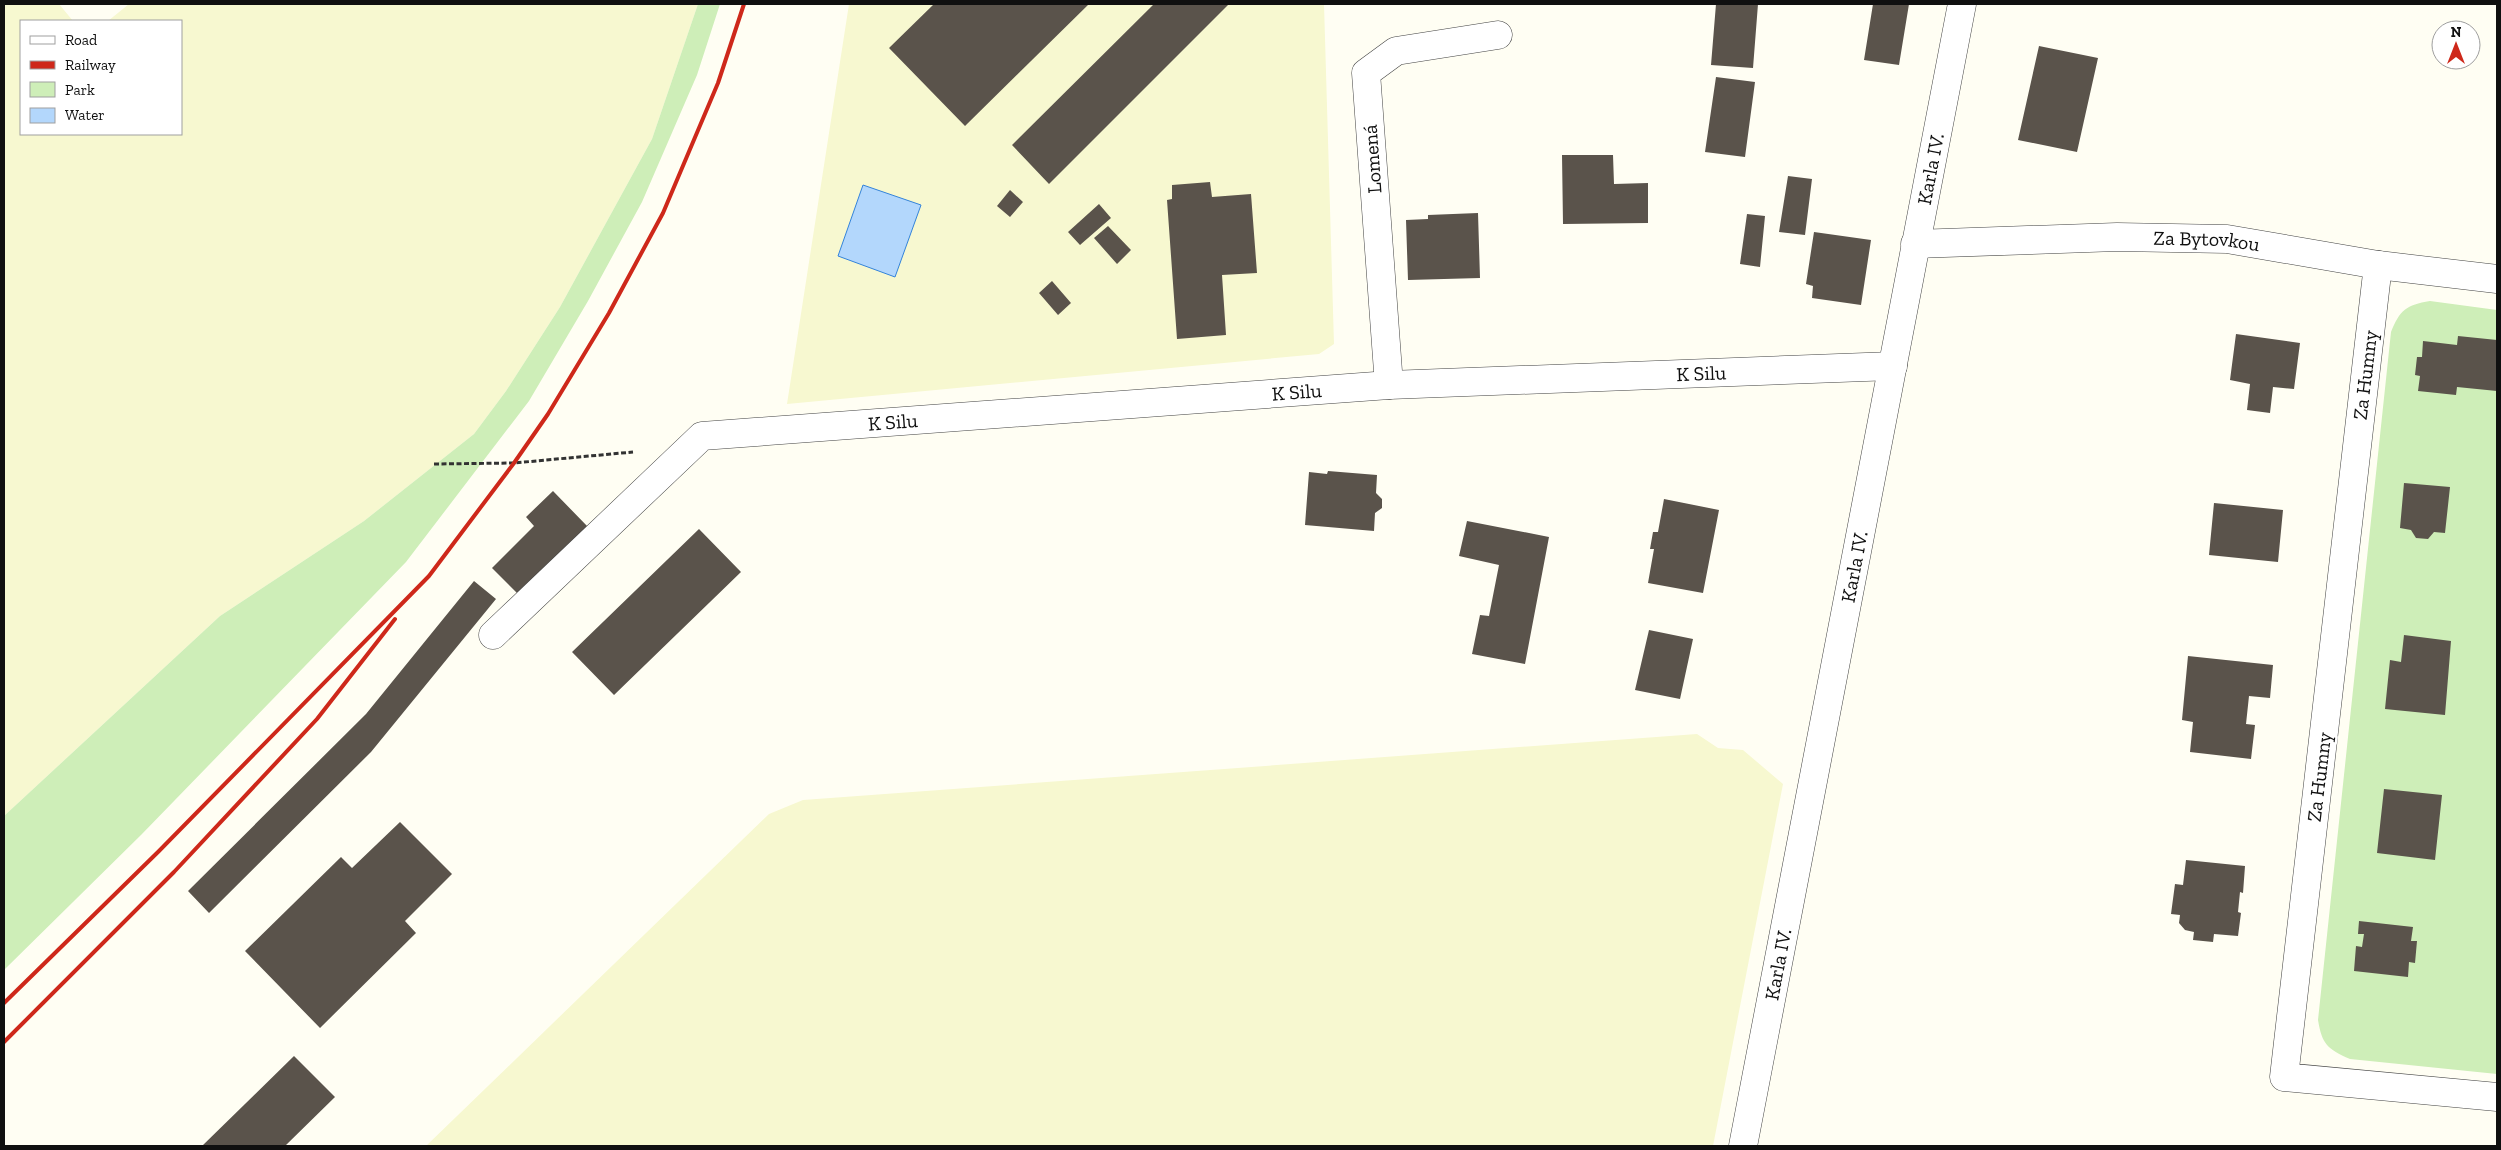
<svg xmlns="http://www.w3.org/2000/svg" width="2501" height="1150" font-family="'Zilla Slab',serif">
<style>
.farmland{fill:#f7f8d0}
.green{fill:#ceeeb8}
.water{fill:#b3d7fc;stroke:#3383da}
.building{fill:#5a534b}
.lines{fill:none;stroke-linecap:round;stroke-linejoin:round}
.minor-casing{stroke:#434343;stroke-width:29}
.path{stroke:#323232;stroke-width:3;stroke-dasharray:5 2.5;stroke-linecap:butt}
.minor{stroke:#fff;stroke-width:28}
.rail{stroke:#ce281a;stroke-width:4}
.labels{text-anchor:middle;stroke-width:5;stroke-linejoin:round;paint-order:stroke}
.street-label{font-size:20px;fill:#101010;stroke:#fff}
</style>
<rect width="100%" height="100%" fill="#fffef3"/>
<path class="farmland" d="M 4,4 L 59,4 L 73,21 L 21,21 L 21,134 L 181,134 L 181,21 L 108,21 L 129,4 L 698,4 L 652,139 L 560,307 L 506,391 L 474,434 L 364,521 L 220,616 L 4,816 Z
M 849,4 L 1324,4 L 1334,344 L 1319,354 L 787,404 Z
M 1697,734 L 1718,748 L 1743,750 L 1783,784 L 1713,1146 L 426,1146 L 769,814 L 803,800 Z"/>
<path class="green" d="M 698,4 L 720,4 L 697,75 L 642,202 L 588,301 L 529,401 L 406,562 L 142,834 L 4,970 L 4,816 L 220,616 L 364,521 L 474,434 L 506,391 L 560,307 L 652,139 Z
M 2430,301 L 2497,310 L 2497,1074 L 2350,1059 C 2327,1049 2322,1044 2318,1020 L 2391,332 C 2400,310 2406,305 2430,301 Z"/>
<path class="water" d="M 863,185 L 921,205 L 895,277 L 838,256 Z"/>
<path class="building" d="M 934,4 L 1089,4 L 965,126 L 889,48 Z
M 1154,4 L 1229,4 L 1049,184 L 1012,145 Z
M 1716,4 L 1758,4 L 1753,68 L 1711,65 Z
M 1873,4 L 1909,4 L 1899,65 L 1864,60 Z
M 2039,46 L 2098,58 L 2077,152 L 2018,140 Z
M 1716,77 L 1755,82 L 1745,157 L 1705,152 Z
M 1562,155 L 1613,155 L 1614,184 L 1648,183 L 1648,223 L 1563,224 Z
M 1788,176 L 1812,179 L 1805,235 L 1779,232 Z
M 1210,182 L 1212,197 L 1251,194 L 1257,273 L 1222,275 L 1226,335 L 1177,339 L 1167,200 L 1172,199 L 1172,185 Z
M 1010,190 L 1023,202 L 1010,217 L 997,206 Z
M 1099,204 L 1111,218 L 1080,245 L 1068,232 Z
M 1478,213 L 1480,278 L 1408,280 L 1406,220 L 1428,219 L 1428,215 Z
M 1747,214 L 1765,216 L 1760,267 L 1740,264 Z
M 1108,226 L 1131,250 L 1117,264 L 1094,238 Z
M 1814,232 L 1871,240 L 1861,305 L 1812,298 L 1813,286 L 1806,284 Z
M 1052,281 L 1071,303 L 1058,315 L 1039,293 Z
M 2236,334 L 2300,343 L 2294,389 L 2273,387 L 2270,413 L 2247,410 L 2250,384 L 2230,380 Z
M 2458,336 L 2497,340 L 2497,391 L 2457,387 L 2456,395 L 2418,391 L 2420,376 L 2415,375 L 2417,357 L 2422,357 L 2423,341 L 2457,345 Z
M 1328,471 L 1377,475 L 1376,493 L 1382,499 L 1382,508 L 1375,513 L 1374,531 L 1305,525 L 1309,472 L 1327,474 Z
M 2404,483 L 2450,487 L 2445,533 L 2434,532 L 2428,539 L 2416,538 L 2411,530 L 2400,528 Z
M 553,491 L 588,527 L 519,595 L 492,568 L 534,526 L 526,517 Z
M 1664,499 L 1719,510 L 1703,593 L 1648,583 L 1654,549 L 1650,549 L 1653,532 L 1658,532 Z
M 2214,503 L 2283,510 L 2278,562 L 2209,555 Z
M 1467,521 L 1549,537 L 1525,664 L 1472,654 L 1480,615 L 1489,616 L 1499,565 L 1459,556 Z
M 699,529 L 741,572 L 614,695 L 572,652 Z
M 474,581 L 496,599 L 371,752 L 209,913 L 188,891 L 366,714 Z
M 1649,630 L 1693,639 L 1680,699 L 1635,690 Z
M 2404,635 L 2451,641 L 2445,715 L 2385,709 L 2390,660 L 2401,662 Z
M 2188,656 L 2273,665 L 2270,698 L 2249,696 L 2246,724 L 2255,725 L 2251,759 L 2190,752 L 2193,722 L 2182,720 Z
M 2384,789 L 2442,795 L 2435,860 L 2377,853 Z
M 400,822 L 452,874 L 405,921 L 416,933 L 320,1028 L 245,951 L 341,857 L 352,868 Z
M 2186,860 L 2245,866 L 2243,893 L 2240,892 L 2238,912 L 2241,913 L 2238,936 L 2214,934 L 2213,942 L 2193,940 L 2194,932 L 2185,930 L 2179,923 L 2180,915 L 2171,914 L 2175,884 L 2183,885 Z
M 2359,921 L 2413,927 L 2411,941 L 2417,941 L 2415,963 L 2409,962 L 2408,977 L 2354,971 L 2356,946 L 2362,947 L 2364,934 L 2358,934 Z
M 294,1056 L 335,1097 L 285,1146 L 202,1146 Z"/>
<g class="lines">
<defs>
<g id="minor">
<path id="s1" d="M 1915,244 L 2117,237 L 2227,239 L 2378,265 L 2497,279"/>
<path d="M 2378,265 L 2284,1077 L 2497,1097"/>
<path d="M 1389,385 L 1366,73 L 1396,51 L 1498,35"/>
<path id="s2" d="M 493,635 L 702,436 L 1389,385 L 1893,366"/>
<path id="s3" d="M 1743,1146 L 1962,4"/>
</g>
</defs>
<use href="#minor" class="minor-casing"/>
<path class="path" d="M 434,464 L 514,463 L 633,452"/>
<use href="#minor" class="minor"/>
<path class="rail" d="M 4,1003 L 159,851 L 429,576 L 514,463 L 548,414 L 609,313 L 663,213 L 718,83 L 744,4
M 4,1042 L 174,872 L 317,719 L 395,619"/>
</g>
<g class="labels">
<g class="street-label">
<text transform="translate(1372 159) rotate(-94)" y="7">Lomená</text>
<text dy="7" stroke="none"><textPath href="#s3" startOffset="995">Karla IV.</textPath></text>
<text dy="7" stroke="none"><textPath href="#s1" startOffset="292">Za Bytovkou</textPath></text>
<text dy="7" stroke="none"><textPath href="#s2" startOffset="1290">K Silu</textPath></text>
<text transform="translate(2365 375) rotate(-83)" y="7">Za Humny</text>
<text dy="7" stroke="none"><textPath href="#s2" startOffset="885">K Silu</textPath></text>
<text dy="7" stroke="none"><textPath href="#s2" startOffset="480">K Silu</textPath></text>
<text dy="7" stroke="none"><textPath href="#s3" startOffset="590">Karla IV.</textPath></text>
<text transform="translate(2319 777) rotate(-83)" y="7">Za Humny</text>
<text dy="7" stroke="none"><textPath href="#s3" startOffset="185">Karla IV.</textPath></text>
</g>
</g>
<rect width="2501" height="1150" fill="none" stroke="#101010" stroke-width="10"/>
<rect x="20" y="20" width="162" height="115" fill="#ffffff" stroke="#9f9f9f"/>
<rect x="30" y="36" width="25" height="8" fill="#ffffff" stroke="#9f9f9f"/>
<text x="65" y="45" font-size="15" fill="#101010">Road</text>
<rect x="30" y="61" width="25" height="8" fill="#ce281a" stroke="#9f9f9f"/>
<text x="65" y="70" font-size="15" fill="#101010">Railway</text>
<rect x="30" y="82" width="25" height="15" fill="#ceeeb8" stroke="#9f9f9f"/>
<text x="65" y="95" font-size="15" fill="#101010">Park</text>
<rect x="30" y="108" width="25" height="15" fill="#b3d7fc" stroke="#9f9f9f"/>
<text x="65" y="120" font-size="15" fill="#101010">Water</text>
<g transform="translate(2456 45)"><circle r="24" fill="#ffffff" stroke="#9f9f9f"/>
<path d="M0-4L9 19L0 12L-9 19Z" fill="#ce281a"/>
<text y="-8" font-size="14" font-weight="bold" text-anchor="middle" fill="#101010">N</text>
</g>
</svg>
